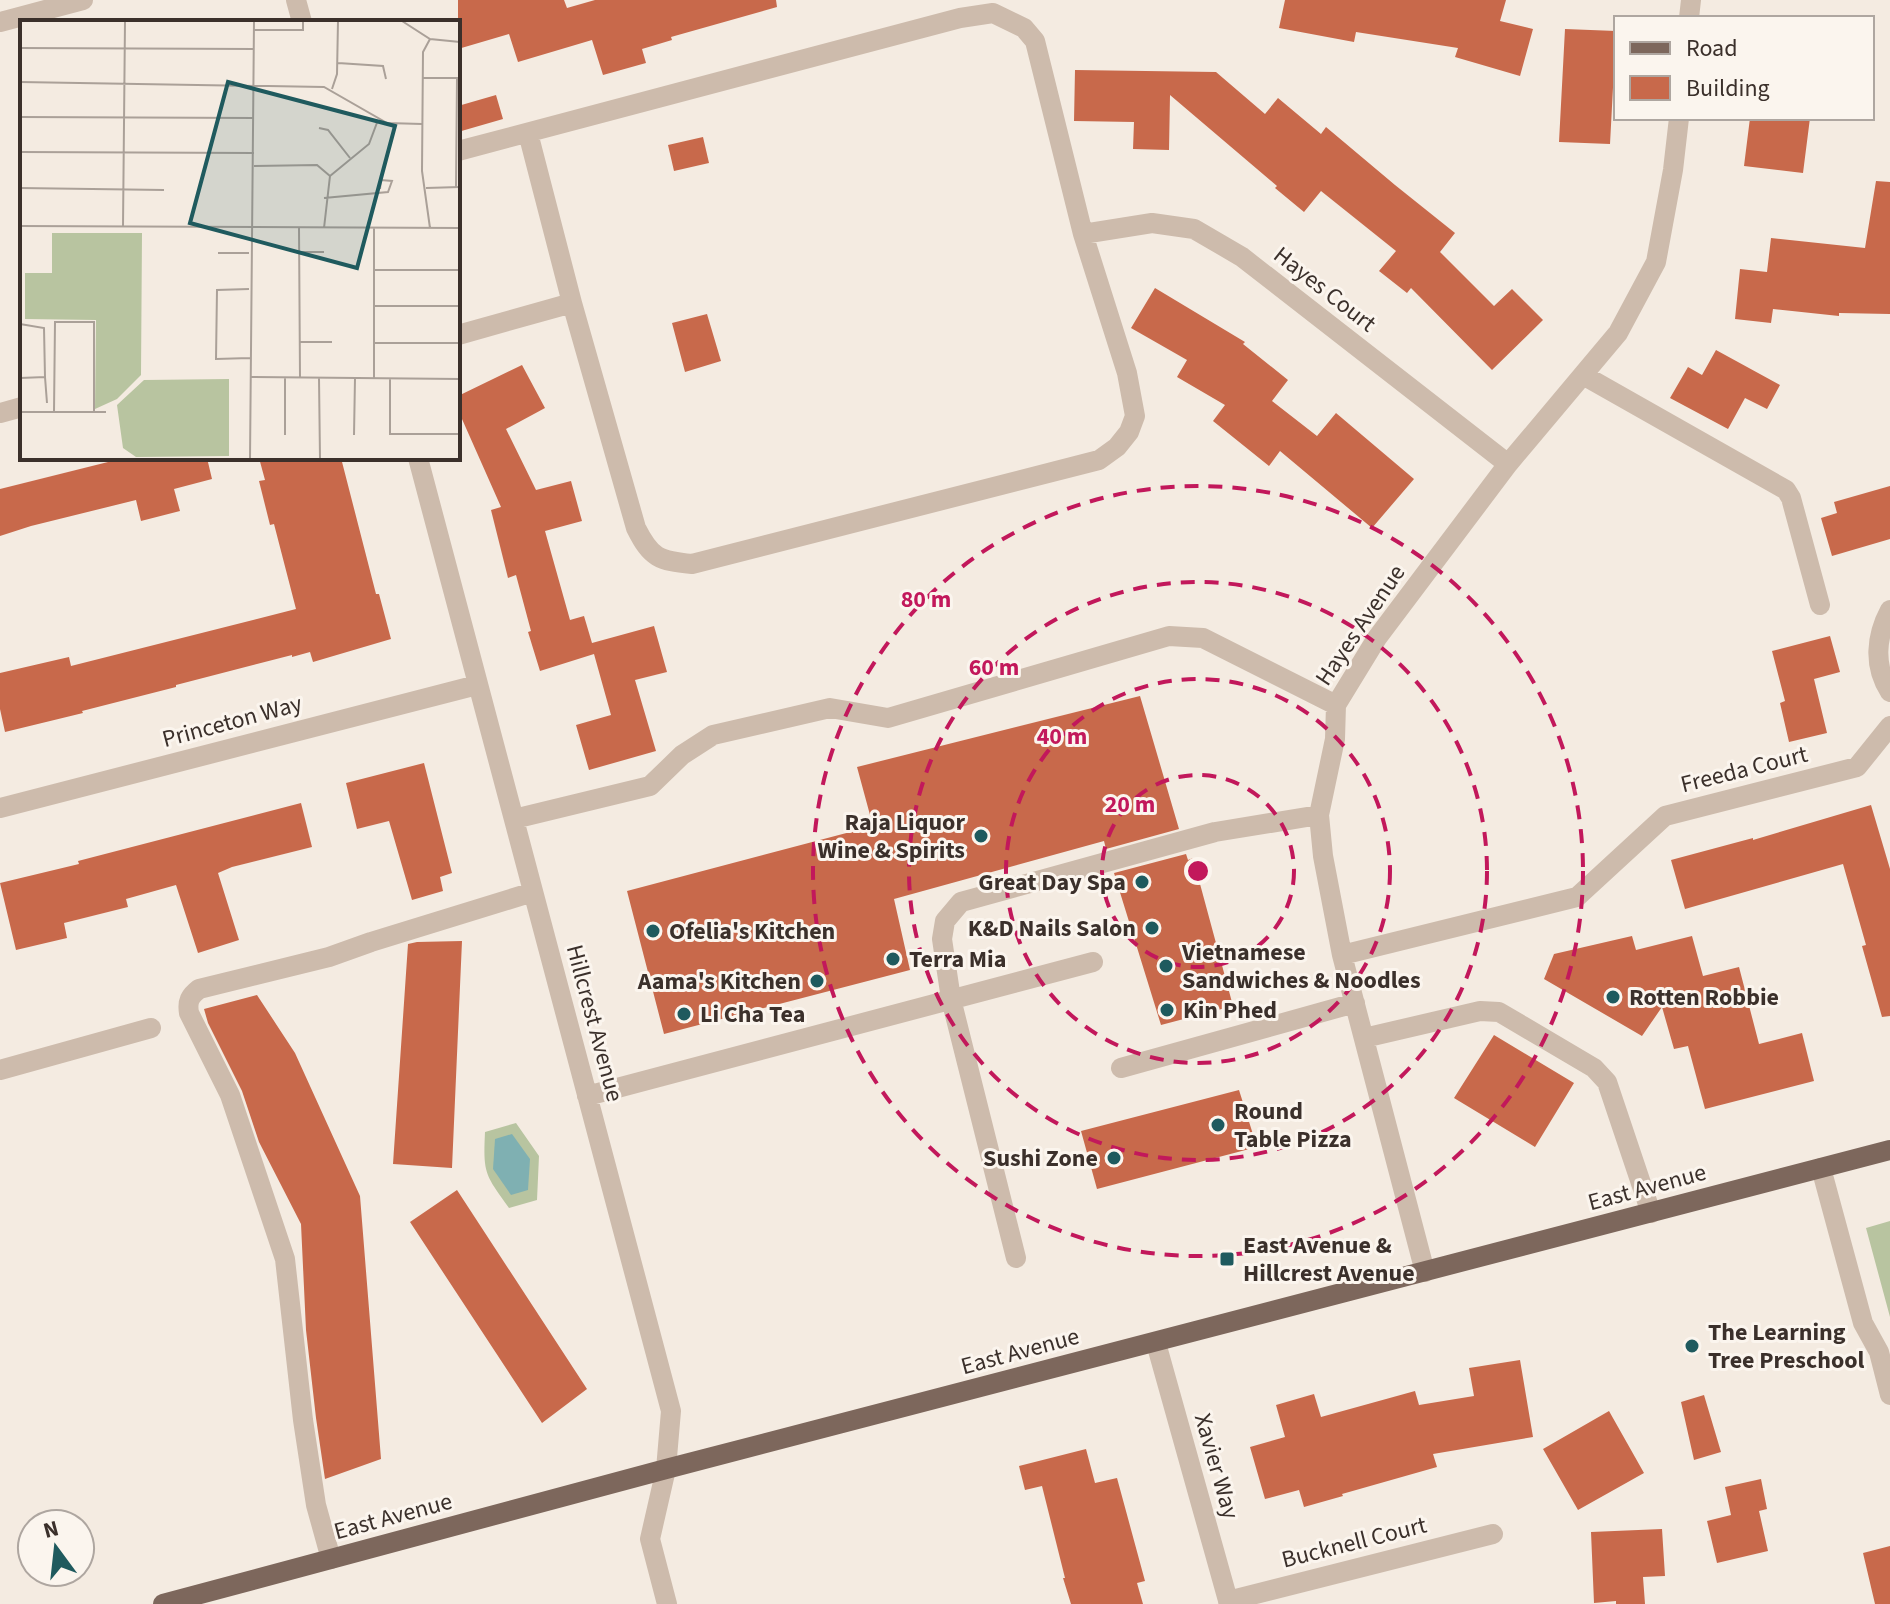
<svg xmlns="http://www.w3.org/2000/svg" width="1890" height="1604" font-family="'Source Sans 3',sans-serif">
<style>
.green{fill:#b8c4a0}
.water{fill:#7fb0b2}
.building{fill:#c8694b}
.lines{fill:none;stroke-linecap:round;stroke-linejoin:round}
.minor{stroke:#cdbbac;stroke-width:20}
.major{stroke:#7d675c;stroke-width:20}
.ring{fill:none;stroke:#c2185b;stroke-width:4;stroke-dasharray:14 10}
.poi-dot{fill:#1f5a5e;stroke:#fbf5ee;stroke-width:3}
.labels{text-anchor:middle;stroke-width:6;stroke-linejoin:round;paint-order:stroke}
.street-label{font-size:24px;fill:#3b302b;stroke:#fbf5ee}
.poi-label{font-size:24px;font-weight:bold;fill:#3b302b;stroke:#fbf5ee;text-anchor:start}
.inset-road{fill:none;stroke:#aaa098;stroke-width:2}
.view{fill:#1f5a5e;fill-opacity:0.15;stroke:#1f5a5e;stroke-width:4}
.inset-edge{fill:none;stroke:#3b302b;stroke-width:4}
.centre{fill:#c2185b;stroke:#fbf5ee;stroke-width:4}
.ring-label{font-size:24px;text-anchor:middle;font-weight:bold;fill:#c2185b;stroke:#fbf5ee;stroke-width:6;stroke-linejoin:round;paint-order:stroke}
</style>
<rect width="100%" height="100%" fill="#f4ebe1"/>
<path class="green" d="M 516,1123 L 539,1156 L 537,1200 L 509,1208 C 485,1174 483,1174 485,1132 Z
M 1890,1221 L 1890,1317 L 1866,1228 Z"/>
<path class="water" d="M 512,1134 L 530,1159 L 528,1190 L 511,1195 L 493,1169 L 495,1139 Z"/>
<path class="building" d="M 458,0 L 564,0 L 567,8 L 595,0 L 776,0 L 777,7 L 671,37 L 672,40 L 642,49 L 646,63 L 603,75 L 592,40 L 518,62 L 509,34 L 458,49 Z
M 1285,0 L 1506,0 L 1500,21 L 1533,29 L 1520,76 L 1455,57 L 1458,48 L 1356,32 L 1354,42 L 1279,28 Z
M 1565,29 L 1616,31 L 1610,144 L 1559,142 Z
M 1075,70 L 1216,72 L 1265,114 L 1278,98 L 1321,134 L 1326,127 L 1395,185 L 1455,233 L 1440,252 L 1494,306 L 1512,289 L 1543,320 L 1492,370 L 1411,288 L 1407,293 L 1379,271 L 1396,251 L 1321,191 L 1304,212 L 1275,188 L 1277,186 L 1170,95 L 1169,150 L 1133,149 L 1134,122 L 1074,121 Z
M 496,95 L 503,119 L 458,132 L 458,106 Z
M 1750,118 L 1810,118 L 1803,173 L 1744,166 Z
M 703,137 L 709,163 L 674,171 L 668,145 Z
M 1876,181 L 1890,182 L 1890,314 L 1839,313 L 1839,316 L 1773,309 L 1771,323 L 1735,319 L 1740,269 L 1767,272 L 1771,238 L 1865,248 Z
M 1155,288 L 1245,342 L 1243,344 L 1288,380 L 1272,401 L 1317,436 L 1336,413 L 1414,479 L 1372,528 L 1280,451 L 1269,466 L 1213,421 L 1225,405 L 1177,377 L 1187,360 L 1131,328 Z
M 707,314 L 721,361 L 685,372 L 672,323 Z
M 1716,350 L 1780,385 L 1767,409 L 1745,398 L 1728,429 L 1670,398 L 1688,367 L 1702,375 Z
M 522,365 L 545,408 L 506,429 L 536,490 L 571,481 L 582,521 L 545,531 L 570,620 L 584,616 L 592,643 L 654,626 L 667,672 L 635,680 L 656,751 L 589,770 L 576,725 L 611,715 L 594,654 L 540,671 L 528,632 L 531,631 L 516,575 L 508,578 L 491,510 L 501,507 L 458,410 L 458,396 Z
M 124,458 L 207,458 L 212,479 L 174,489 L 180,511 L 141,521 L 136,500 L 31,526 L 0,536 L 0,489 Z
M 259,458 L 341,458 L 376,594 L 379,594 L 391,639 L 313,662 L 310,652 L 292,657 L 292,655 L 176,685 L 176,687 L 82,711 L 83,713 L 5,732 L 0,709 L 0,673 L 69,657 L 71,666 L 296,609 L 274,524 L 270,525 L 259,481 L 265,480 Z
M 1890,486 L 1890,539 L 1832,556 L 1821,518 L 1837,513 L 1834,502 Z
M 1830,636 L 1840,672 L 1814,679 L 1827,733 L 1789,742 L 1780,703 L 1785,701 L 1772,651 Z
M 1140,696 L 1179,829 L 1106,849 L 1104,841 L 894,899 L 910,970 L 664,1034 L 627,891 L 873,826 L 857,767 Z
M 424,763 L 452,873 L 440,877 L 443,891 L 412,900 L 389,821 L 357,829 L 346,783 Z
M 301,803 L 312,847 L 232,867 L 218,873 L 239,940 L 198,953 L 176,885 L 126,899 L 128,907 L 64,923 L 67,938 L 16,950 L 0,883 L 79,864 L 78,861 Z
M 1871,805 L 1890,869 L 1890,1016 L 1882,1017 L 1862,946 L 1866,945 L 1843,864 L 1685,909 L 1671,860 L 1753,838 L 1753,840 Z
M 1186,854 L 1188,860 L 1193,858 L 1233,1006 L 1161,1025 L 1114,873 Z
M 1632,936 L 1636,950 L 1692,936 L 1703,976 L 1739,967 L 1759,1044 L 1802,1033 L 1814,1081 L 1705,1109 L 1688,1046 L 1674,1049 L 1662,1007 L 1642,1036 L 1544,979 L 1554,954 Z
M 462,941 L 452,1168 L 393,1164 L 408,944 L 417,942 Z
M 257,995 L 295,1053 L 360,1196 L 381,1459 L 325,1479 L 316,1418 L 306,1330 L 301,1224 L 259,1142 L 242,1091 L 208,1023 L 204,1009 Z
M 1494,1035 L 1574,1083 L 1535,1147 L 1454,1098 Z
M 1239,1090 L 1257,1147 L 1097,1189 L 1081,1131 Z
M 457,1190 L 587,1389 L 542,1423 L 410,1222 Z
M 1520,1360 L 1533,1437 L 1433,1454 L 1437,1467 L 1342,1494 L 1343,1496 L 1304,1507 L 1299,1490 L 1265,1499 L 1250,1447 L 1285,1437 L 1276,1405 L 1314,1394 L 1321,1417 L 1415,1391 L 1419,1405 L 1474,1396 L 1469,1368 Z
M 1704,1395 L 1721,1452 L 1694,1460 L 1681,1402 Z
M 1609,1411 L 1644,1473 L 1578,1510 L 1543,1449 Z
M 1086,1449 L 1095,1483 L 1117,1478 L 1145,1581 L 1137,1583 L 1143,1604 L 1071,1604 L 1063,1578 L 1065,1578 L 1042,1486 L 1025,1490 L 1019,1466 Z
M 1761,1479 L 1767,1509 L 1759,1511 L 1768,1551 L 1717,1563 L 1707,1521 L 1731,1515 L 1725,1487 Z
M 1662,1529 L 1665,1576 L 1643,1577 L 1645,1604 L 1616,1604 L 1616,1601 L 1594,1603 L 1591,1532 Z
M 1890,1546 L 1890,1604 L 1875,1604 L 1863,1553 Z"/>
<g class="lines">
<path class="minor" d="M 296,0 L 302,22
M 1689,18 L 1691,0
M 0,22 L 83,0
M 458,151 L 960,18 L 993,13 L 1024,28 L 1035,41 L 1083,234 L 1127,373 L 1135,416 L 1129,432 L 1117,447 L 1099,460 L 692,564 C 659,561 651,558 636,528 L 572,303 L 528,133
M 1083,234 L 1152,223 L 1194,229 L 1242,257 L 1508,464
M 458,335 L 572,303
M 1583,375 L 1786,490 L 1791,498 L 1820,605
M 0,413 L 22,407
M 418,458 L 671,1411 L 666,1469 L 650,1539 L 667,1604
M 1890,610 C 1876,636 1873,666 1890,692
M 0,808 L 477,685
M 514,819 L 650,786 L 682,755 L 713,735 L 830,708 L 888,718 L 1169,636 L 1203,638 L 1336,705
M 1342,955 L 1577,897 L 1665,816 L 1857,767 L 1890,726
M 1364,1038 L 1480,1011 L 1499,1012 L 1594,1068 L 1607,1082 L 1651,1213
M 1121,1068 L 1355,1003
M 0,1070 L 151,1028
M 587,1096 L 1093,962
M 1821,1168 L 1863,1323 L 1879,1352 L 1890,1395
M 1016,1258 L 951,999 L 942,939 L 945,921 L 961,902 L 1215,832 L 1319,815
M 1425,1272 L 1342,955 L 1323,856 L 1319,815 L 1335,739 L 1336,705 L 1377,638 L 1508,464 L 1618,333 L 1656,262 L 1673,170 L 1679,118
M 1156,1343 L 1229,1604
M 331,1559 L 316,1505 L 303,1420 L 285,1259 L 230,1095 L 189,1013 C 187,1001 190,996 199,989 L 329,957 L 371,942 L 533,892
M 1228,1601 L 1493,1534"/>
<path class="major" d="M 163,1604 L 666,1469 L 1890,1150"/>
</g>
<g class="ring">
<circle cx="1198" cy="871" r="96"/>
<circle cx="1198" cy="871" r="192"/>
<circle cx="1198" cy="871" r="289"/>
<circle cx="1198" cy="871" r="385"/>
</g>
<g class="poi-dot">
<circle cx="981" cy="836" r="8"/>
<circle cx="1142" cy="882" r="8"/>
<circle cx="1152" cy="928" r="8"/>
<circle cx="653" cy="931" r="8"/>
<circle cx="893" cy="959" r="8"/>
<circle cx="1166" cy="966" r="8"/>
<circle cx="817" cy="981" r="8"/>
<circle cx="1613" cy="997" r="8"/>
<circle cx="1167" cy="1010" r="8"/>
<circle cx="684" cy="1014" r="8"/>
<circle cx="1218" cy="1125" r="8"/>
<circle cx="1114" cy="1158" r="8"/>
<rect x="1219" y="1251" width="16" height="16" rx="4"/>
<circle cx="1692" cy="1346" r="8"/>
</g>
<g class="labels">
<g class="street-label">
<text transform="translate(1325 289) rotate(38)" y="8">Hayes Court</text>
<text transform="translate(1360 625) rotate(-56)" y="8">Hayes Avenue</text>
<text transform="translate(232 721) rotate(-15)" y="8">Princeton Way</text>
<text transform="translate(1744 769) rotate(-14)" y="8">Freeda Court</text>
<text transform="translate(595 1023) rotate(75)" y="8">Hillcrest Avenue</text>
<text transform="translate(1647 1187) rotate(-15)" y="8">East Avenue</text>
<text transform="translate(1020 1351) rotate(-15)" y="8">East Avenue</text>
<text transform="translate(1217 1466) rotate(74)" y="8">Xavier Way</text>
<text transform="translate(393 1516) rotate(-15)" y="8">East Avenue</text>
<text transform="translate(1354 1542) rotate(-14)" y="8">Bucknell Court</text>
</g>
<g class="poi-label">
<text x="965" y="830" text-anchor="end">Raja Liquor<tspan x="965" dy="28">Wine &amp; Spirits</tspan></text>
<text x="1126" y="890" text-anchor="end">Great Day Spa</text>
<text x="1136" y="936" text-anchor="end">K&amp;D Nails Salon</text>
<text x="669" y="939">Ofelia's Kitchen</text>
<text x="1182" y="960">Vietnamese<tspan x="1182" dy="28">Sandwiches &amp; Noodles</tspan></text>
<text x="909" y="967">Terra Mia</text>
<text x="801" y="989" text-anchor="end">Aama's Kitchen</text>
<text x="1629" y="1005">Rotten Robbie</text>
<text x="1183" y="1018">Kin Phed</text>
<text x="700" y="1022">Li Cha Tea</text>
<text x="1234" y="1119">Round<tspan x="1234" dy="28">Table Pizza</tspan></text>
<text x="1098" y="1166" text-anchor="end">Sushi Zone</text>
<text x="1243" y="1253">East Avenue &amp;<tspan x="1243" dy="28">Hillcrest Avenue</tspan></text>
<text x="1708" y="1340">The Learning<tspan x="1708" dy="28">Tree Preschool</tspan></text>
</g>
</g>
<g transform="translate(20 20)">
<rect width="440" height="440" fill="#f4ebe1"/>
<path d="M 32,213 L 122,213 L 121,355 L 97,379 L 75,389 L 76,300 L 5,299 L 5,253 L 32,253 ZM 209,359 L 209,436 L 116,437 L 103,428 L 97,385 L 124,360 Z" fill="#b8c4a0"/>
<path class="inset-road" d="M 382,1 L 410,19 L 440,22M 234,10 L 283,10 L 283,1M 410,19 L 403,32 L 402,151 L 410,208M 0,28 L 234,29M 318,43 L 363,46 L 366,59M 403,58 L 440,58M 0,62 L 304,67 L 367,103 L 402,104M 312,69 L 317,54 L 318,1M 0,97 L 234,98M 299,108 L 308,110 L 330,138M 0,132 L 234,133M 234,146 L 297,145 L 310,156M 436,167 L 437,58M 0,168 L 144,170M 406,168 L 440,167M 304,178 L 368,172 L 372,161 L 361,160 L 360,169M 0,206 L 440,208M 103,206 L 105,1M 279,208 L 280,357M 304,208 L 310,156 L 349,124 L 358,100M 279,232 L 304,232M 198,233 L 229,233M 355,250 L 440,250M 229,269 L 197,270 L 196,339 L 230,338M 354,286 L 440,286M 0,304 L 24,308 L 25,357M 279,322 L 312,322M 354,323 L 440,323M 230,357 L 440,359M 265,357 L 265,415M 0,358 L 25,357 L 27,383M 299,358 L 300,439M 354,358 L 354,208M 370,359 L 370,414 L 440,414M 0,392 L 86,392M 34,392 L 35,302 L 74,302 L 74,392M 334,415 L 335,358M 230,439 L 234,1"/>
<path class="view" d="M 208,62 L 375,106 L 337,248 L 170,203 Z"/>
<rect width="440" height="440" class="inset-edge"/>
</g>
<circle cx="1198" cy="871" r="12" class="centre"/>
<g class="ring-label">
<text x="926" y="607">80 m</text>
<text x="994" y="675">60 m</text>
<text x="1062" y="744">40 m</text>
<text x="1130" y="812">20 m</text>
</g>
<rect x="1614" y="16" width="260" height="104" fill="#fbf5ee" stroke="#aea6a0" stroke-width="2"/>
<rect x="1630" y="42" width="40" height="12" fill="#7d675c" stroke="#aea6a0" stroke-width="2"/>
<text x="1686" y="56" font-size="24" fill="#3b302b">Road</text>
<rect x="1630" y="76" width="40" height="24" fill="#c8694b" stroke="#aea6a0" stroke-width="2"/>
<text x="1686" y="96" font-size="24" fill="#3b302b">Building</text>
<g transform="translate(56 1548) rotate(345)"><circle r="38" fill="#fbf5ee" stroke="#aea6a0" stroke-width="2"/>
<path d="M0-6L14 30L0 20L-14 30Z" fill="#1f5a5e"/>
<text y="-12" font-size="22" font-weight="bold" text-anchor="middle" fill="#3b302b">N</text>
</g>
</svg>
